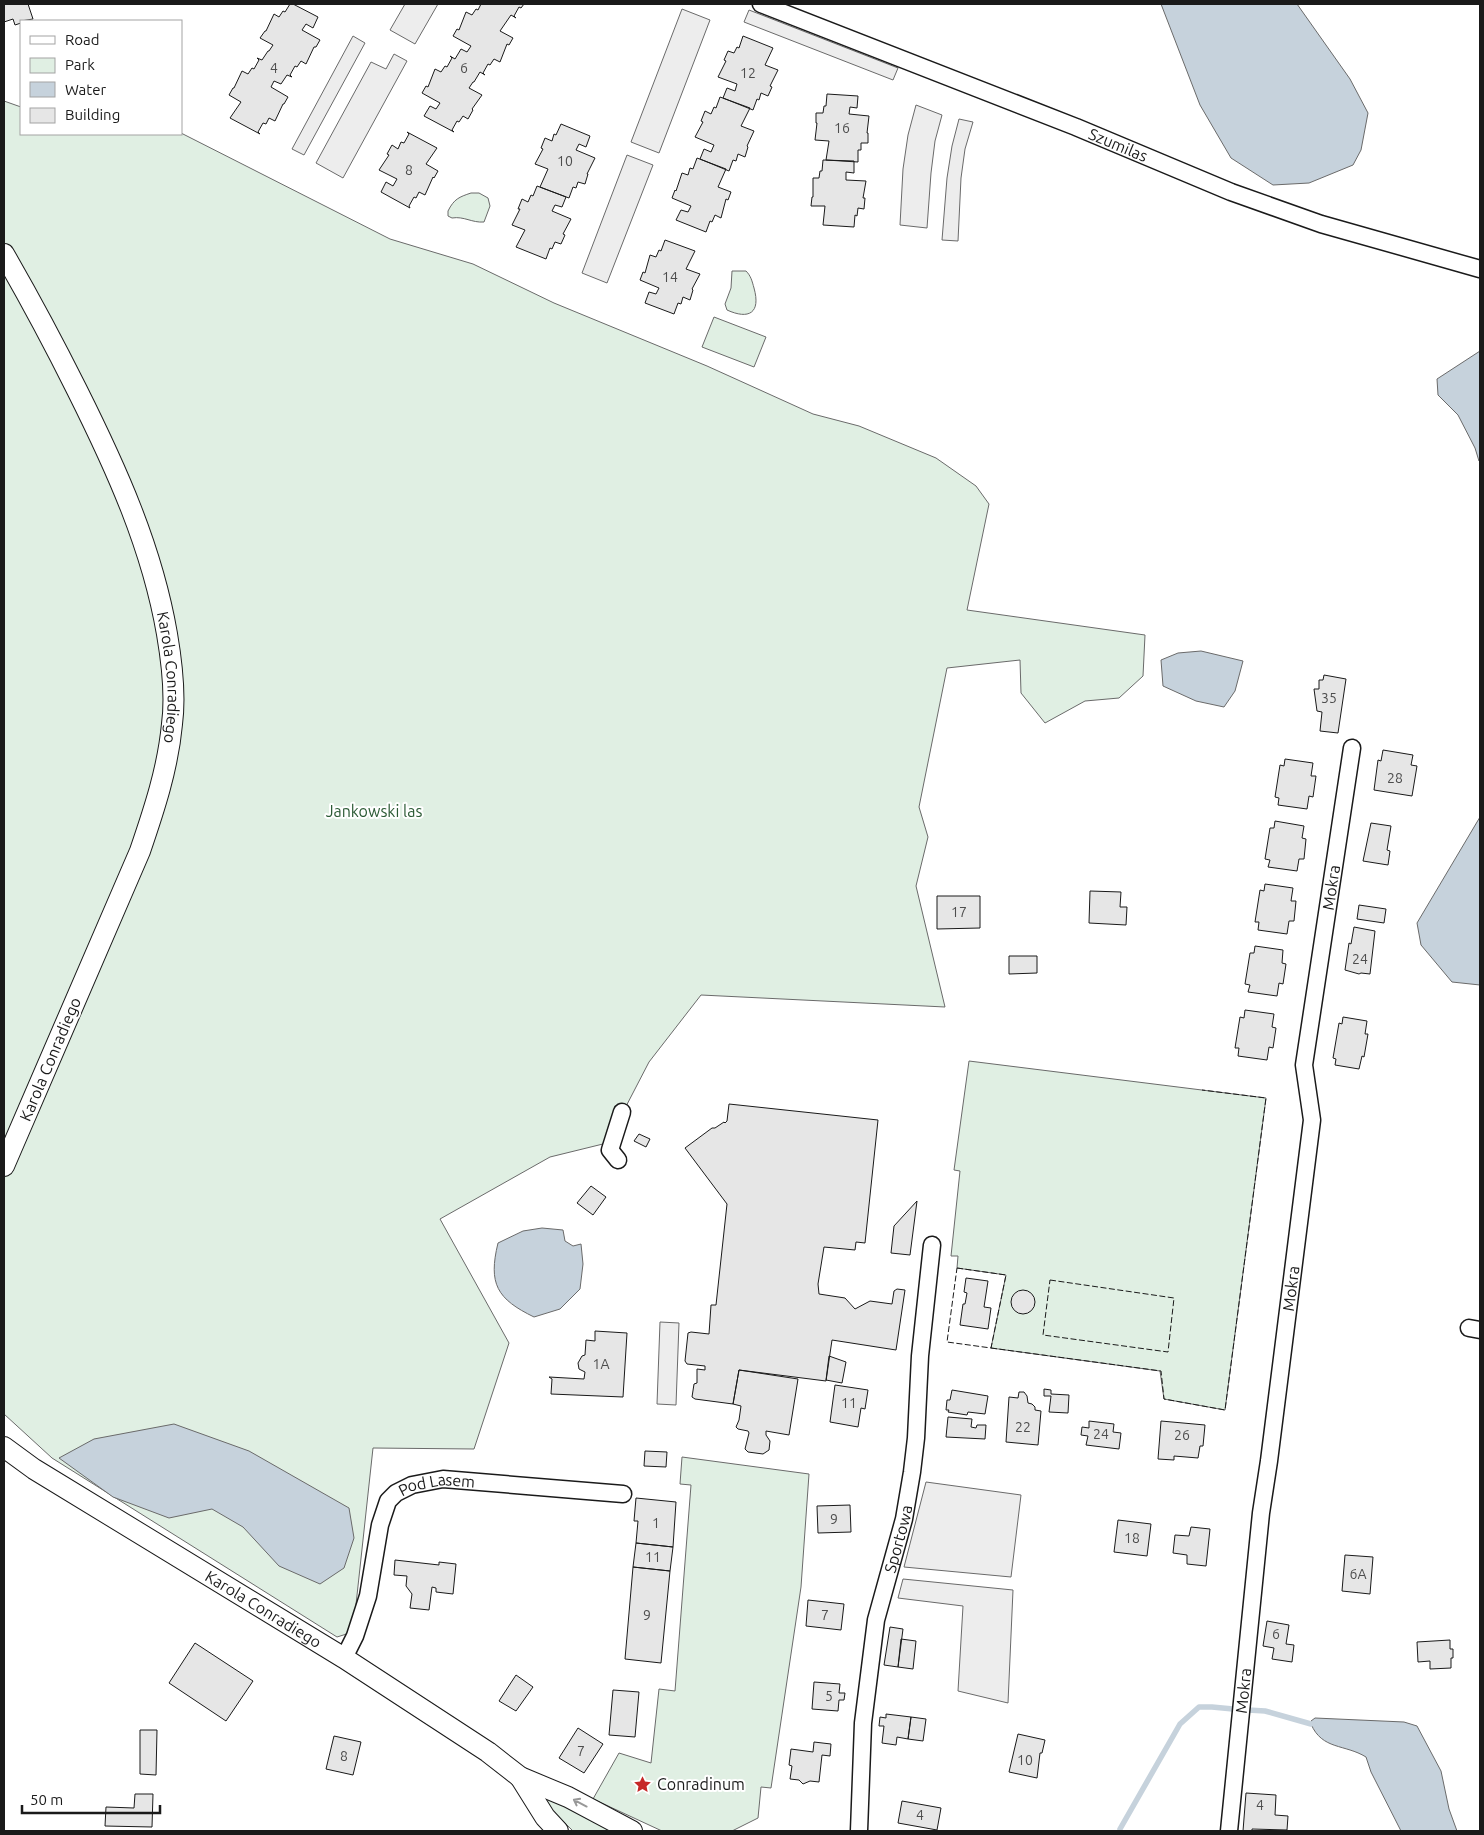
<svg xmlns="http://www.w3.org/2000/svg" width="1484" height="1835" font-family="Ubuntu,sans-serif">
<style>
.green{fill:#e0efe3;stroke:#6a6a6a}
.parking{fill:#ededed;stroke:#6a6a6a}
.water{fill:#c6d2dc;stroke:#6a6a6a}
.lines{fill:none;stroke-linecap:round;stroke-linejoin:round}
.stream{stroke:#c6d2dc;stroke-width:5.5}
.building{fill:#e6e6e6;stroke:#1a1a1a}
.minor-casing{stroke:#1a1a1a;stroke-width:19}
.tertiary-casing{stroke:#1a1a1a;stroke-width:22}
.minor{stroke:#fff;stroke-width:16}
.tertiary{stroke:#fff;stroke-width:20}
.fence{stroke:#1a1a1a;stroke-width:1;stroke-dasharray:6 2.5;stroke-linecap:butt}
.oneway{stroke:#989898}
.labels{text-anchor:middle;stroke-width:4;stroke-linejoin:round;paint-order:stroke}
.number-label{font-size:14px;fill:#4d4d4d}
.street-label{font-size:16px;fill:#1a1a1a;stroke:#fff}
.park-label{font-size:16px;fill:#2b5a34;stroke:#fff}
.poi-label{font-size:16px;fill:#1a1a1a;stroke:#fff;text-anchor:start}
</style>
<rect width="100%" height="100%" fill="#fff"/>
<path class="green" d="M 4,101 L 21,107 L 21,134 L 181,133 L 390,239 L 473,264 L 554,303 L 707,366 L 813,414 L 859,426 L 936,458 L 976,486 L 989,504 L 967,610 L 1145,635 L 1143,676 L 1119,698 L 1085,701 L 1045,723 L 1021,693 L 1020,660 L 947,668 L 919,807 L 928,837 L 916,886 L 945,1007 L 701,995 L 649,1062 L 607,1143 L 550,1157 L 440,1219 L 509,1343 L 474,1449 L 373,1448 L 353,1632 L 337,1637 L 52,1458 L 4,1414 Z
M 471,193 L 479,193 L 488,198 L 490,206 L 484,222 C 472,223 464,216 452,218 L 448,216 L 448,211 C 454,199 459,197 471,193 Z
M 732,271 L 746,271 C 751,276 752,281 754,288 C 761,313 749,320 727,310 L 725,304 L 731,288 Z
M 714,317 L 766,337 L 754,367 L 702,347 Z
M 969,1061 L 1266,1098 L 1225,1410 L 1164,1399 L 1160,1371 L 991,1348 L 1006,1275 L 957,1268 L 958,1256 L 951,1256 L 960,1171 L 954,1170 Z
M 682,1457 L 809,1474 L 801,1587 L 771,1788 L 761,1787 L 758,1818 L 732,1831 L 662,1831 L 593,1799 L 619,1753 L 651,1763 L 659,1689 L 675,1691 L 691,1485 L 680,1484 Z
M 529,1787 L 612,1831 L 573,1831 Z"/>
<path class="parking" d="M 405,4 L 438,4 L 415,44 L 390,30 Z
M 682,9 L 710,20 L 659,153 L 631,142 Z
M 749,10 L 898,68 L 893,80 L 744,22 Z
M 353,36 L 365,43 L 304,155 L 292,149 Z
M 394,54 L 407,61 L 343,178 L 316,163 L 371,62 L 386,69 Z
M 916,105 L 942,115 L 935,141 L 931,173 L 927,228 L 900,225 L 903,169 L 908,135 Z
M 959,119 L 973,122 L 965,149 L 961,178 L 958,241 L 942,240 L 947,178 L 952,146 Z
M 627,155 L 653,165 L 607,283 L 582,273 Z
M 660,1322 L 679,1323 L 676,1405 L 657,1404 Z
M 926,1482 L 1021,1495 L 1011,1577 L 904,1567 Z
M 903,1579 L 1013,1590 L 1008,1703 L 958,1691 L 963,1606 L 898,1598 Z"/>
<path class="water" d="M 1161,4 L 1297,4 L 1350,79 L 1368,113 L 1361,150 L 1353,165 L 1309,183 L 1273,185 L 1231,158 L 1200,105 Z
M 1480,351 L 1480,459 L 1479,461 L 1475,448 L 1458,415 L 1438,395 L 1437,379 Z
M 1201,651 L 1243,661 L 1235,691 L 1224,707 L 1196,701 L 1163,686 L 1161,660 L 1178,653 Z
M 1480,817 L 1480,985 L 1452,982 L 1421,945 L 1417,923 Z
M 542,1228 L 563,1230 L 565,1241 L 573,1246 L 581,1244 L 583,1264 L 580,1289 L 560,1309 L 534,1317 C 497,1299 488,1284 498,1243 L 523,1231 Z
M 174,1424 L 249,1451 L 349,1508 L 354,1538 L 344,1568 L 320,1584 L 279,1566 L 243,1527 L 212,1509 L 169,1518 L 113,1497 L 59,1458 L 94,1439 Z
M 1315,1718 L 1404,1722 L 1417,1726 L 1441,1771 L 1449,1809 L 1457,1831 L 1401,1831 L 1371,1772 L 1366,1757 C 1345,1744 1322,1750 1311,1724 L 1311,1721 Z"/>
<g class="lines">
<path class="stream" d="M 1248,1710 L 1265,1711 L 1311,1724
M 1120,1829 L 1180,1724 L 1199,1707 L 1212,1707 L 1233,1709"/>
</g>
<path class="building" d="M 4,4 L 28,4 L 33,19 L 21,21 L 21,23 L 15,25 L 13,19 L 4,22 Z
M 290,4 L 293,4 L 318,17 L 313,28 L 306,24 L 302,30 L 320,40 L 316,47 L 314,47 L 306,64 L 301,61 L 297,67 L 295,66 L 290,75 L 292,77 L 287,75 L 281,84 L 274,81 L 271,87 L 288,97 L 284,104 L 283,104 L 275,121 L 269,118 L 266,124 L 263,123 L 258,132 L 260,134 L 230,118 L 241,102 L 229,95 L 233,88 L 234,88 L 242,71 L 248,74 L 252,68 L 254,69 L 259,60 L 257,58 L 262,60 L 268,51 L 269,51 L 273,45 L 260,38 L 265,31 L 266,31 L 274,14 L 279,17 L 283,11 L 285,12 Z
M 481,4 L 524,4 L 521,8 L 519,7 L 514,16 L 516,18 L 511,15 L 500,31 L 513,38 L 509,45 L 507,44 L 500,62 L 494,59 L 490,65 L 488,64 L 483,73 L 485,75 L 480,72 L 474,82 L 473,82 L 469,88 L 482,95 L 472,109 L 473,110 L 468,119 L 463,116 L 459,122 L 457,121 L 452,130 L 454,132 L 424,116 L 430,106 L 436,109 L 440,103 L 422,93 L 426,86 L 428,87 L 435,69 L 441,72 L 445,66 L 447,67 L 452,58 L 450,56 L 455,59 L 461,49 L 467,52 L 471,46 L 453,36 L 457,29 L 459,30 L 466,12 L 472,15 L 476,9 L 478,10 Z
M 743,36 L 773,48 L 765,65 L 778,70 L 770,86 L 772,87 L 768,96 L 761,93 L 759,100 L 757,99 L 753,110 L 723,98 L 727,88 L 735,91 L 737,84 L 718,77 L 726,61 L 724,60 L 728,51 L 734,53 L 737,47 L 739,48 Z
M 827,94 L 858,96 L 857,108 L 850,107 L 849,114 L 869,116 L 867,133 L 868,133 L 868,143 L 861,143 L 861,150 L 858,150 L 858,162 L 826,160 L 829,141 L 815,140 L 817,123 L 816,123 L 816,113 L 823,113 L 824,106 L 826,106 Z
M 720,97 L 750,108 L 741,126 L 754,131 L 747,146 L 748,147 L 745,157 L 738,154 L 736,161 L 733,160 L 729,171 L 700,159 L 704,149 L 711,152 L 714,145 L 695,137 L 703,122 L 701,121 L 705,111 L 711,114 L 714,107 L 716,108 Z
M 561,124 L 590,136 L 586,147 L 579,144 L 576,150 L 595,158 L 587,174 L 588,174 L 585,184 L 578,182 L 576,188 L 573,187 L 569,198 L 540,187 L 548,169 L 535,164 L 543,149 L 541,148 L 545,138 L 552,141 L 554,134 L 556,135 Z
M 407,132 L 437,148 L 426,164 L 438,171 L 434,178 L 433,177 L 425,195 L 419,192 L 416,198 L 414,197 L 409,206 L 410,208 L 381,192 L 386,182 L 393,186 L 397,179 L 379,170 L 389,155 L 387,154 L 392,145 L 398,149 L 401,142 L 404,143 L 409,134 Z
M 697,158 L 726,169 L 718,187 L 731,192 L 728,200 L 726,199 L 721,218 L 715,215 L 712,222 L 710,221 L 706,232 L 676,220 L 681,210 L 688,212 L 691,206 L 672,198 L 675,190 L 676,191 L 682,173 L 688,175 L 690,168 L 693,169 Z
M 823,160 L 854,161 L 854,173 L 846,172 L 846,180 L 866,181 L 863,198 L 865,198 L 864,209 L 858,208 L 857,216 L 855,215 L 854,227 L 823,225 L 825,206 L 811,206 L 812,197 L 813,197 L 813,178 L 819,178 L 820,171 L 822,171 Z
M 537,186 L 566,197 L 562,207 L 555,205 L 552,211 L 571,219 L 563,234 L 565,235 L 561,244 L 555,242 L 552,249 L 550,248 L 546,259 L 516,247 L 525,230 L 512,225 L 520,209 L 518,209 L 522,199 L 528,202 L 531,195 L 533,196 Z
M 665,240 L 695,251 L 686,269 L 700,274 L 692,289 L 693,290 L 690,300 L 683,297 L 681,304 L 678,303 L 674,314 L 645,303 L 649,292 L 656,294 L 659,288 L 640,280 L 643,272 L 645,273 L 650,255 L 656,257 L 659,250 L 661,251 Z
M 1324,675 L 1346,679 L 1338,733 L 1320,731 L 1322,712 L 1317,711 L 1314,689 L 1319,689 L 1319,680 L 1323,680 Z
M 1383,750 L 1413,755 L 1411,765 L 1417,766 L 1412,796 L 1374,790 L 1378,760 L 1381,761 Z
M 1285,759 L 1313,763 L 1311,776 L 1316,776 L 1313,797 L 1309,796 L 1307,809 L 1278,805 L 1279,798 L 1275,797 L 1280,765 L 1284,766 Z
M 1275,821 L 1304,826 L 1302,838 L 1306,839 L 1304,859 L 1299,859 L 1297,871 L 1268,867 L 1270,860 L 1265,859 L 1270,828 L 1274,828 Z
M 1371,823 L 1391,826 L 1387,850 L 1390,851 L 1388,865 L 1363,861 Z
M 1265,884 L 1293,888 L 1291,901 L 1296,901 L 1294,921 L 1289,921 L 1287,934 L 1258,930 L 1259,922 L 1255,922 L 1260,890 L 1264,891 Z
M 1090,891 L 1121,892 L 1120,907 L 1127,907 L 1126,925 L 1089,923 Z
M 937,896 L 980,896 L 980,928 L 937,929 Z
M 1359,905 L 1386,909 L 1384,923 L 1357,919 Z
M 1354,927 L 1375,931 L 1370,974 L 1361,973 L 1359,974 L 1345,970 L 1349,943 L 1351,944 Z
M 1255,946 L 1283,950 L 1282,963 L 1286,964 L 1283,984 L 1279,983 L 1277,996 L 1248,992 L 1250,985 L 1245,984 L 1250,953 L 1254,953 Z
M 1009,956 L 1037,956 L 1037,973 L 1009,974 Z
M 1245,1010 L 1274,1014 L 1272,1027 L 1276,1028 L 1273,1048 L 1269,1047 L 1267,1060 L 1238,1056 L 1239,1048 L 1235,1048 L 1240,1017 L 1244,1018 Z
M 1343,1017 L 1367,1021 L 1365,1034 L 1368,1034 L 1364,1057 L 1362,1056 L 1359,1069 L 1335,1065 L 1336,1059 L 1333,1058 L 1339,1023 L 1342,1024 Z
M 729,1104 L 878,1120 L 865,1243 L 856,1242 L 855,1250 L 824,1247 L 818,1284 L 819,1294 L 845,1298 L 855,1309 L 870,1301 L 892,1304 L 894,1291 L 897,1289 L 905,1290 L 896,1350 L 832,1340 L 826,1381 L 739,1370 L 733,1404 L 695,1399 L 692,1397 L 694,1384 L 697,1383 L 697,1369 L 705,1370 L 705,1366 L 687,1364 L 685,1361 L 688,1333 L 691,1332 L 709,1334 L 711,1305 L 716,1305 L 727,1204 L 685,1148 L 712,1128 L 715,1128 L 724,1122 L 725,1123 L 727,1121 Z
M 639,1134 L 650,1139 L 646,1147 L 634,1141 Z
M 591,1186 L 606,1197 L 593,1215 L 577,1203 Z
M 917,1201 L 910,1255 L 891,1253 L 894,1226 Z
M 966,1278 L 988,1281 L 984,1307 L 991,1308 L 988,1329 L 960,1325 L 963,1304 L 965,1304 L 967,1293 L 964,1292 Z
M1011 1302a12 12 0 1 1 24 0a12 12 0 1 1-24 0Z
M 595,1331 L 627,1333 L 623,1397 L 551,1394 L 552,1379 L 549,1377 L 584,1379 L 585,1372 L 579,1369 L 578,1363 L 582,1356 L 585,1355 L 586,1340 L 595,1341 Z
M 829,1356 L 846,1362 L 842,1383 L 826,1380 Z
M 739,1370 L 798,1379 L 789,1435 L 766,1431 L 766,1435 L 770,1441 L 769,1450 L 763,1454 L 748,1452 L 745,1449 L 749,1433 L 748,1431 L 738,1429 L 736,1427 L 739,1420 L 741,1406 L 733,1404 Z
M 835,1385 L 868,1390 L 865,1409 L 861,1408 L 858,1427 L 830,1422 Z
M 1044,1389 L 1051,1390 L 1051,1394 L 1069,1395 L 1068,1413 L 1049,1412 L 1051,1396 L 1044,1396 Z
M 952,1390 L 988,1396 L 985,1414 L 968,1412 L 967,1415 L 948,1412 L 949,1410 L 946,1410 L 947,1400 L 950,1400 Z
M 1019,1392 L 1024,1392 L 1027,1396 L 1028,1403 L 1032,1404 L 1035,1407 L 1035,1410 L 1041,1411 L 1038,1445 L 1006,1442 L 1009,1397 L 1018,1398 Z
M 948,1417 L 972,1419 L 971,1427 L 976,1428 L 977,1425 L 986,1425 L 985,1439 L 946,1437 Z
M 1089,1421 L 1114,1424 L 1113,1432 L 1121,1433 L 1119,1449 L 1086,1445 L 1088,1436 L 1081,1435 L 1082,1427 L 1089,1428 Z
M 1161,1421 L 1205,1425 L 1203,1446 L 1200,1446 L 1198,1458 L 1174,1456 L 1174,1460 L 1158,1459 Z
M 645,1451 L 667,1452 L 666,1467 L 644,1466 Z
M 636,1498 L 676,1502 L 673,1547 L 636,1543 L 638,1521 L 634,1521 Z
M 850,1505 L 851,1532 L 818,1533 L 817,1506 Z
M 1118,1520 L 1151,1524 L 1147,1556 L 1114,1552 Z
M 1191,1527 L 1210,1529 L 1206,1566 L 1187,1564 L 1187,1555 L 1173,1553 L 1175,1535 L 1189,1536 Z
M 636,1543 L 673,1547 L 670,1571 L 633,1567 Z
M 1345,1555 L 1373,1557 L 1370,1594 L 1342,1591 Z
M 395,1560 L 439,1565 L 439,1562 L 456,1564 L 453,1594 L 436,1592 L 436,1588 L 432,1587 L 429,1610 L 410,1608 L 412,1594 L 406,1586 L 407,1576 L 394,1575 Z
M 633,1567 L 670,1571 L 661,1663 L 625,1659 Z
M 808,1600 L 844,1604 L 841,1630 L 806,1626 Z
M 1267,1621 L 1289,1625 L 1286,1644 L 1294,1645 L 1292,1662 L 1272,1659 L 1274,1648 L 1263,1646 Z
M 890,1627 L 903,1629 L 898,1667 L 884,1665 Z
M 901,1639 L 916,1641 L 913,1669 L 898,1667 Z
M 1450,1640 L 1450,1649 L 1453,1649 L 1453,1658 L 1451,1658 L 1451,1668 L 1430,1669 L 1430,1661 L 1418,1662 L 1417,1642 Z
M 195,1643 L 253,1681 L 226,1721 L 169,1683 Z
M 516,1675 L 533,1687 L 516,1711 L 499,1701 Z
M 814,1682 L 840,1684 L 839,1693 L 845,1693 L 844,1700 L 839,1700 L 838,1711 L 812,1709 Z
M 613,1690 L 639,1692 L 635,1737 L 609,1735 Z
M 886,1714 L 911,1717 L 908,1739 L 897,1737 L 896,1745 L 882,1743 L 884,1726 L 879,1726 L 880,1717 L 886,1718 Z
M 911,1717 L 926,1719 L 923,1741 L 908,1739 Z
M 578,1728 L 603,1744 L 584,1773 L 559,1758 Z
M 140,1730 L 157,1730 L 156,1775 L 140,1774 Z
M 1018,1734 L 1045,1740 L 1042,1753 L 1040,1753 L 1037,1778 L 1009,1772 Z
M 334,1736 L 361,1742 L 353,1775 L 326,1769 Z
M 814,1742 L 831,1744 L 830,1756 L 822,1755 L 819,1782 L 810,1781 L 803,1784 L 799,1780 L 790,1779 L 792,1766 L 789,1765 L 791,1749 L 813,1752 Z
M 1246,1793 L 1276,1795 L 1275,1815 L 1288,1816 L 1287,1830 L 1252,1829 L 1252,1831 L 1243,1831 Z
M 135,1794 L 153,1794 L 152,1827 L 105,1826 L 106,1807 L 134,1808 Z
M 902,1801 L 941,1808 L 937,1830 L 898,1823 Z"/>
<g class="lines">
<defs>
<g id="minor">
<path id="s1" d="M 761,4 L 1076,127 L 1231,192 L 1321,224 L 1480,269"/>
<path d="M 618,1160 L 610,1150 L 622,1112"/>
<path d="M 1469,1328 L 1480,1330"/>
<path id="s2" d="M 344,1658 L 355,1636 L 368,1596 L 380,1525 L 388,1501 L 396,1493 L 412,1485 L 443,1479 L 623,1494"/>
<path id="s3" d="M 859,1831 L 863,1723 L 876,1620 L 904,1519 L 912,1472 L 916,1438 L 920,1356 L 932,1245"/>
<path id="s4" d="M 1229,1831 L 1261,1513 L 1269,1461 L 1312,1120 L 1304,1065 L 1352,748"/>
</g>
<g id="tertiary">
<path id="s5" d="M 4,254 C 30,299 54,344 77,390 C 116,468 152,547 167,634 C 172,663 176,694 172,724 C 168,768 154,810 140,851 L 4,1166"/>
<path id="s6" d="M 4,1447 L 34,1469 L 344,1658 L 488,1752 L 520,1777 L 568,1797 L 632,1831"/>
<path d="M 520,1777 L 545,1817 L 558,1831"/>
</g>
</defs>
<use href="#minor" class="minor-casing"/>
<use href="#tertiary" class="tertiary-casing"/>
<use href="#minor" class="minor"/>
<use href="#tertiary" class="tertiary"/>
<path class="fence" d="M 957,1268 L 1006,1275 L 991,1348 L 947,1342 Z
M 1050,1280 L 1174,1298 L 1168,1352 L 1043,1335 Z
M 991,1348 L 1161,1371 L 1164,1399 L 1225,1410 L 1266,1098 L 1202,1090"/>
</g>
<defs><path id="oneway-shaft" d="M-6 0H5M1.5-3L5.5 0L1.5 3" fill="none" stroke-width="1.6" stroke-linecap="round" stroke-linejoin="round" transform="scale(1.25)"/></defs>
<use class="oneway" href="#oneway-shaft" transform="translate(580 1803) rotate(-152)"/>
<defs>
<symbol id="sight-bare" viewBox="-9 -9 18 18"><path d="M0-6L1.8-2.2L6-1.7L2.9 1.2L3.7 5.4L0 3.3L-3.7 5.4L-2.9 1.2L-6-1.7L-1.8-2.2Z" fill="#c62828" stroke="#fff" stroke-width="2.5" paint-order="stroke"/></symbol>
</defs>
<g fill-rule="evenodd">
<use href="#sight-bare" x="630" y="1772" width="25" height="25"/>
</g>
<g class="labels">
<g class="number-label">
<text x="274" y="73">4</text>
<text x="464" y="73">6</text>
<text x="748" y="78">12</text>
<text x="842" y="133">16</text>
<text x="565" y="166">10</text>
<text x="409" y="175">8</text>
<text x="670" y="282">14</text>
<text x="1329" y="703">35</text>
<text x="1395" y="783">28</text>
<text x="959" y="917">17</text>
<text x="1360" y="964">24</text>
<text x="601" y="1369">1A</text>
<text x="849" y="1408">11</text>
<text x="1023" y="1432">22</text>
<text x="1101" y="1439">24</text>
<text x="1182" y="1440">26</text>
<text x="834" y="1524">9</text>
<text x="656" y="1528">1</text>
<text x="1132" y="1543">18</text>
<text x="653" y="1562">11</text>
<text x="1358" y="1579">6A</text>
<text x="647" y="1620">9</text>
<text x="825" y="1620">7</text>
<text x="1276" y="1639">6</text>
<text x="829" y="1701">5</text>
<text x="581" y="1756">7</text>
<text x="344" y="1761">8</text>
<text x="1025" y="1765">10</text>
<text x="1260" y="1810">4</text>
<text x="920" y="1820">4</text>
</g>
<g class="street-label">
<text dy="6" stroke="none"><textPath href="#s1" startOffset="384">Szumilas</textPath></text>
<text dy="6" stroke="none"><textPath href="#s5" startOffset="459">Karola Conradiego</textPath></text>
<text dy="6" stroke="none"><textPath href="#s4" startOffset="951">Mokra</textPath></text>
<text transform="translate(50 1059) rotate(-67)" y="6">Karola Conradiego</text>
<text dy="6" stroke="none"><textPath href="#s4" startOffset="546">Mokra</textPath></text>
<text dy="6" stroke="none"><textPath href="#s2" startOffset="218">Pod Lasem</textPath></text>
<text dy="6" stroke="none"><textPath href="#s3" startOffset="296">Sportowa</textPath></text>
<text dy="6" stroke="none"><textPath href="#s6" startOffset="306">Karola Conradiego</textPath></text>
<text dy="6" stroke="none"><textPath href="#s4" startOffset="141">Mokra</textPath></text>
</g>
<g class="park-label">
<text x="374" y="817">Jankowski las</text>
</g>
<g class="poi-label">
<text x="657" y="1790">Conradinum</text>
</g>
</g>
<rect width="1484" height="1835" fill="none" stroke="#1a1a1a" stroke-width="10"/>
<rect x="20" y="20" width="162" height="115" fill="#ffffff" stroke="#a3a3a3"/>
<rect x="30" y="36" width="25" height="8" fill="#ffffff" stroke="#a3a3a3"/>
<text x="65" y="45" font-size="15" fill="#1a1a1a">Road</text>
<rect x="30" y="58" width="25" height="15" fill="#e0efe3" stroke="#a3a3a3"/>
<text x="65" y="70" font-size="15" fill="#1a1a1a">Park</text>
<rect x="30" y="82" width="25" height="15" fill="#c6d2dc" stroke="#a3a3a3"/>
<text x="65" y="95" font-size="15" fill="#1a1a1a">Water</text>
<rect x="30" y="108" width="25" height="15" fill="#e6e6e6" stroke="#a3a3a3"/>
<text x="65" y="120" font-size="15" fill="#1a1a1a">Building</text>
<path d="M22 1805v8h138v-8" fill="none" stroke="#1a1a1a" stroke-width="2.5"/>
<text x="30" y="1805" font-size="15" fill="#1a1a1a" stroke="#ffffff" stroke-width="4" paint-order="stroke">50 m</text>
</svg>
